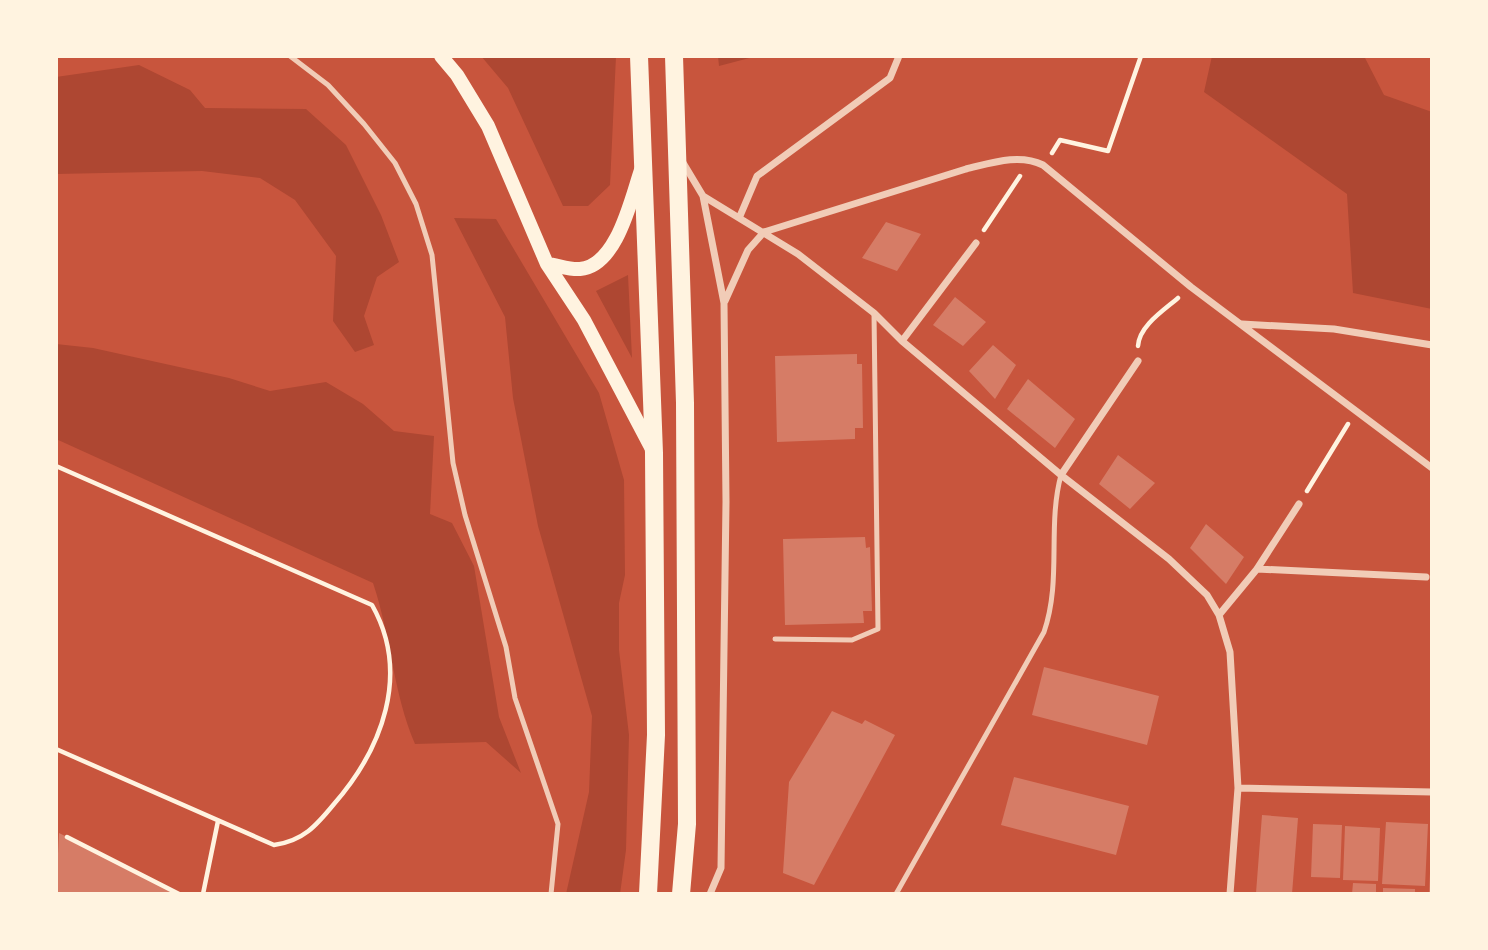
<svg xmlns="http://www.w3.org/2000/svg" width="1488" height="950" font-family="'DM Sans',sans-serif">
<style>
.green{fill:#ae4732}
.building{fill:#d67c66}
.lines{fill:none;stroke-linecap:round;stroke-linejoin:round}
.path{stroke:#fff3e0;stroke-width:4.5}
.service{stroke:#f1ccb7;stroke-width:5}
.minor{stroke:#f1ccb7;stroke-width:7}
.secondary{stroke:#fff3e0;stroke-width:14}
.primary{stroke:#fff3e0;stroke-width:18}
</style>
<rect width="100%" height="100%" fill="#c8553d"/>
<path class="green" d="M 481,56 L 616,56 L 610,185 L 588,206 L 563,206 L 508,88 Z
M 718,56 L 757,56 L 719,66 Z
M 1212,56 L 1364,56 L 1384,95 L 1432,112 L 1432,309 L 1353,293 L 1347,194 L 1204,92 Z
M 139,65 L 190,90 L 205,108 L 306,109 L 346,145 L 381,215 L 399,262 L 377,277 L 364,316 L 374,345 L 355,352 L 333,321 L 336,256 L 295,200 L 260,178 L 202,171 L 56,174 L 56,77 Z
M 454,218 L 496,219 L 599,393 L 624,480 L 625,575 L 619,603 L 619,650 L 629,735 L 626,850 L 620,894 L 566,894 L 589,792 L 592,716 L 538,526 L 513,398 L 505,317 Z
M 628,275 L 632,358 L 596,291 Z
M 56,344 L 93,348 L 229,378 L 270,391 L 326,382 L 363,404 L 394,431 L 434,436 L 430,514 L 452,523 L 474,566 L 499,717 L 521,773 L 486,742 L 415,744 C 393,693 391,636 373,583 L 56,439 Z"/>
<path class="building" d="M 886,222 L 921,234 L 897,271 L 862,258 Z
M 955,297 L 986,322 L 963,346 L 933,325 Z
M 993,345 L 1016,365 L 995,399 L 969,371 Z
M 857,354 L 857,364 L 862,364 L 863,428 L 855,428 L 855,439 L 777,442 L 775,356 Z
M 1028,379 L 1075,419 L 1055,448 L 1007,409 Z
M 1118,455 L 1155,483 L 1130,509 L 1099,484 Z
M 1206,524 L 1244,557 L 1226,584 L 1190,548 Z
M 865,537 L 866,548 L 870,547 L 872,611 L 863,611 L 864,623 L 785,625 L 783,539 Z
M 1044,667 L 1159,696 L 1147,745 L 1032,715 Z
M 832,711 L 862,724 L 865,720 L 895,735 L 814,885 L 783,873 L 789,782 Z
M 1014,777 L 1129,806 L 1116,855 L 1001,825 Z
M 1262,815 L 1298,818 L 1292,894 L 1256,893 Z
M 1386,822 L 1428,824 L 1425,886 L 1382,884 Z
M 1313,824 L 1342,825 L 1340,878 L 1311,877 Z
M 1345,826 L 1380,828 L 1378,881 L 1343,880 Z
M 59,833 L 144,875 L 182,894 L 56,894 Z
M 1430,873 L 1432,873 L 1432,894 L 1429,894 Z
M 1353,883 L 1376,884 L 1376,894 L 1352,894 Z
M 1383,888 L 1415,889 L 1415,894 L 1383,894 Z"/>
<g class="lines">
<path class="path" d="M 1052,153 L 1060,140 L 1108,151 L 1141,56
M 984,230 L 1020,176
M 1138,346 C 1139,326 1164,310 1178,298
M 56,466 L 372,605 C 411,674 382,749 334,804 C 316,826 303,841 274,845 L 56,749
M 1307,491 L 1348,424
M 67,837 L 179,894
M 203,894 L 218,821"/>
<path class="service" d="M 290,56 L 328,85 L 364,124 L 395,163 L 416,204 L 432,255 L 453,463 L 465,515 L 506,647 L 515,698 L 558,824 L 551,894
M 775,639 L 852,640 L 878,629 L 874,313
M 896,894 L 1044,632 C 1062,580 1047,527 1061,475"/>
<path class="minor" d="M 682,161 L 703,196 L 798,254 L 874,313 L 902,341 L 1061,475 L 1169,559 L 1207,595 L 1219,615 L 1230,652 L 1238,788 L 1230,894
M 703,196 L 724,303 L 726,502 L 721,868 L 710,894
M 740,216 L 757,176 L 890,78 L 899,56
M 764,232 L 966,169 C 991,163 1019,153 1043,165 L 1191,287 L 1432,468
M 725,301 L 748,250 L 764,232
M 1242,324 L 1334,329 L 1432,345
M 902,341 L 976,243
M 1061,475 L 1138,361
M 1257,569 L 1426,577
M 1219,615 L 1257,569 L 1299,504
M 1238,788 L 1432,792"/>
<path class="secondary" d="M 441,56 L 457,75 L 488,126 L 547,264 L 584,320 L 653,451
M 547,264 C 557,265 570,270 580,269 C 617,266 631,199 641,170"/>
<path class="primary" d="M 639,56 L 654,453 L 656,735 L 648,894
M 674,56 L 685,403 L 687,824 L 681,894"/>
</g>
<rect width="1488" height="950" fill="none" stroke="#fff3e0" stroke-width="116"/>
</svg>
